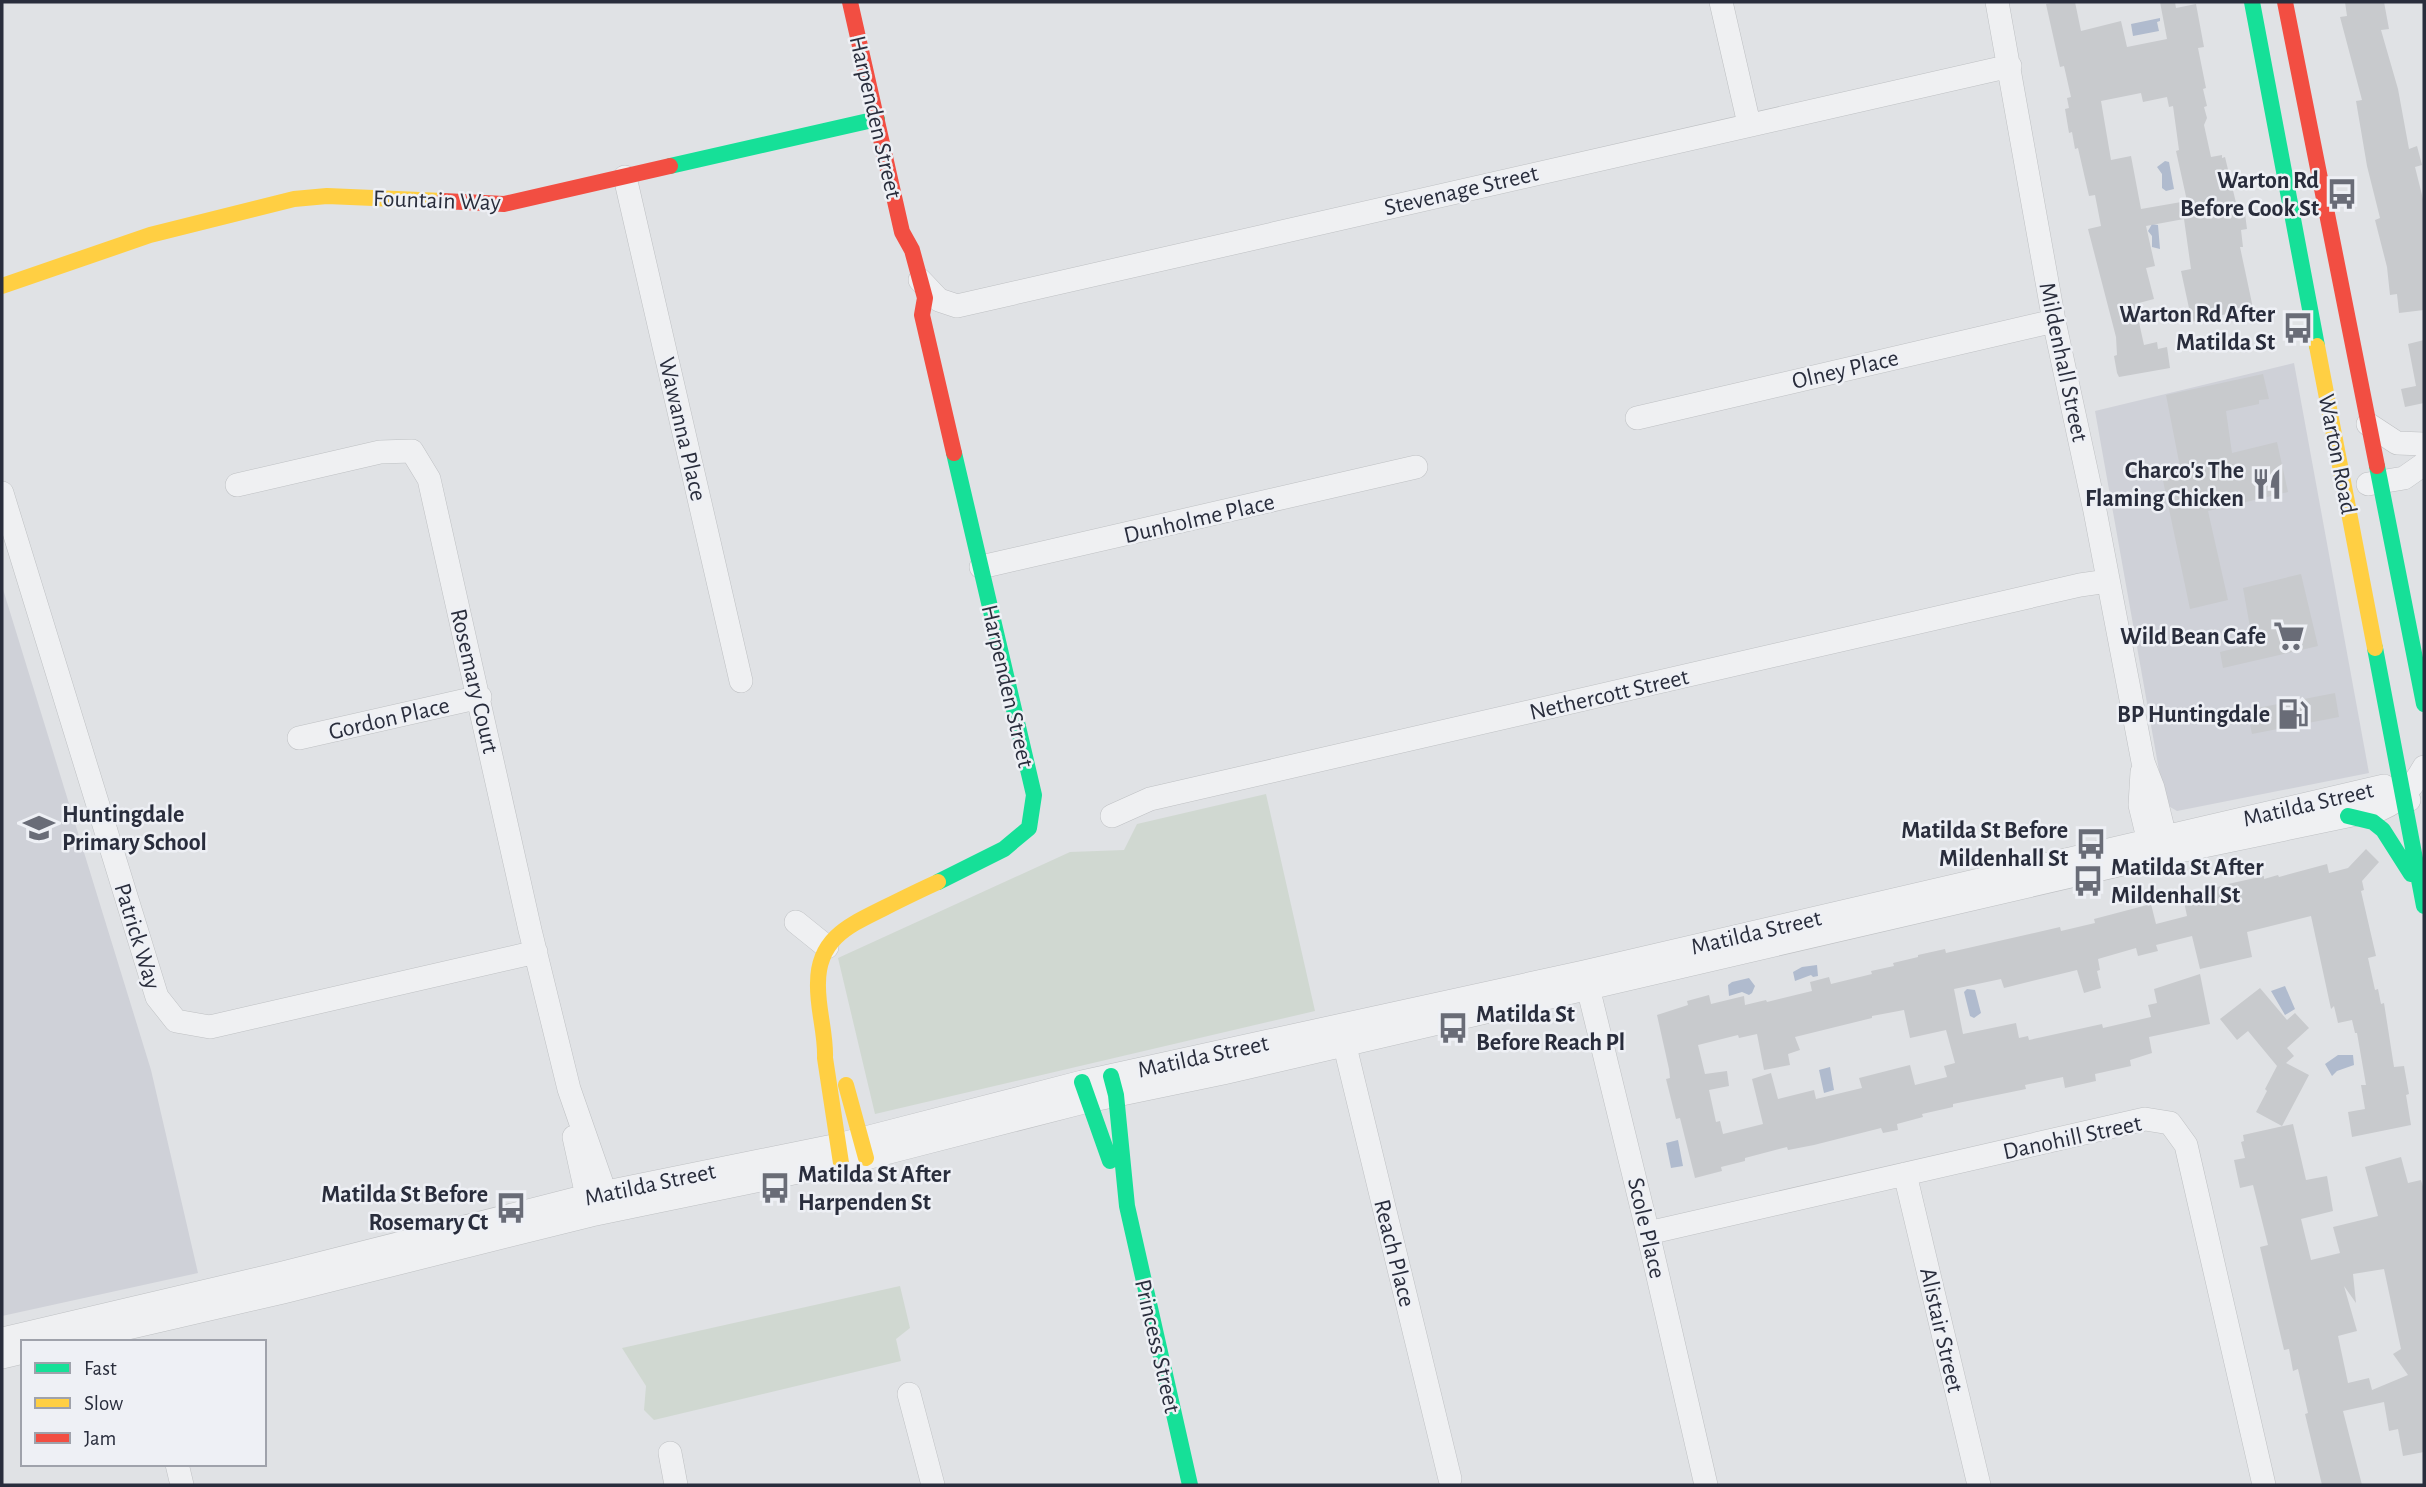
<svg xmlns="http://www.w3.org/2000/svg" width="2426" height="1487" font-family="'Alegreya Sans',sans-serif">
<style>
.built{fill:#cfd1d8}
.green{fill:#d0d8d1}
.water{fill:#b0bbce}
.building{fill:#c8cacd;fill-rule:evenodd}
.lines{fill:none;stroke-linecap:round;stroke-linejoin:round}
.street-casing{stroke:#bec0c3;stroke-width:24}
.street{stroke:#eff0f2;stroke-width:23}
.fast{stroke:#16e098;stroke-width:16}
.slow{stroke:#ffcf43;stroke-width:16}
.jam{stroke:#f24e42;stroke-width:16}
.labels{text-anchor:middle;stroke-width:5;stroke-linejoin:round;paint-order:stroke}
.street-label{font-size:24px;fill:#292d3c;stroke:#eef0f5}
.poi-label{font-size:24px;font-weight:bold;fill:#292d3c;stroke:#eef0f5;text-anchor:end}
</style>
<rect width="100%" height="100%" fill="#e0e2e5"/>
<path class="built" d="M 2294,363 L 2369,773 L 2177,811 L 2165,804 L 2095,411 Z
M 2,586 L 151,1070 L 198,1273 L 2,1316 Z"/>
<path class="green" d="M 1266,794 L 1315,1011 L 875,1114 L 838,958 L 1070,852 L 1124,850 L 1137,824 Z
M 900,1286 L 910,1328 L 896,1339 L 901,1361 L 654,1420 L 644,1410 L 646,1386 L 622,1348 Z"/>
<path class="water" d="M 2160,18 L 2160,21 L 2157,22 L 2159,31 L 2133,36 L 2131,24 Z
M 2165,161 L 2169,162 L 2174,189 L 2166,191 L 2162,188 L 2162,174 L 2157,167 Z
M 2152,224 L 2158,225 L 2160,249 L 2152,247 L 2152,236 L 2148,231 Z
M 1817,965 L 1818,976 L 1813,977 L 1811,975 L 1795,981 L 1793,972 L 1802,967 Z
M 1749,978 L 1755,986 L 1752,993 L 1749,995 L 1742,992 L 1729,996 L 1728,985 L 1732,982 Z
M 2285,986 L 2295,1009 L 2285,1015 L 2271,991 Z
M 1967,989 L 1975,990 L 1981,1013 L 1974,1018 L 1970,1016 L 1964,992 Z
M 2338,1055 L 2353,1055 L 2354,1065 L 2337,1071 L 2332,1076 L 2325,1064 Z
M 1830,1067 L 1834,1090 L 1824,1093 L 1819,1070 Z
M 1678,1140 L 1683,1166 L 1671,1168 L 1666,1143 Z"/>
<path class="building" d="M 2056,2 L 2075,2 L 2081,31 L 2121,21 L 2127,47 L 2167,39 L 2160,2 L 2175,2 L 2176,8 L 2196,4 L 2204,47 L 2198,48 L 2206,88 L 2203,89 L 2207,106 L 2204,107 L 2207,118 L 2204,125 L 2211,157 L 2222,155 L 2222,158 L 2225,157 L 2237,207 L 2244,206 L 2247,229 L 2241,230 L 2243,247 L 2240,247 L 2253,308 L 2192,322 L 2181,271 L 2191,269 L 2184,219 L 2146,226 L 2155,266 L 2146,268 L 2154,299 L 2135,304 L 2144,345 L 2157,342 L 2158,349 L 2167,347 L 2170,368 L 2119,377 L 2117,373 L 2114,356 L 2117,355 L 2116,337 L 2088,229 L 2101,226 L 2095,195 L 2089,196 L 2078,148 L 2075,149 L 2072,132 L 2069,133 L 2065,109 L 2069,108 L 2067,98 L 2071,97 L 2064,66 L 2060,67 L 2046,4 ZM 2141,93 L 2143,102 L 2167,97 L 2169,107 L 2173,106 L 2179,150 L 2176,151 L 2187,201 L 2141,209 L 2131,156 L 2111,160 L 2101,101 Z
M 2345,2 L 2384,2 L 2389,29 L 2381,30 L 2398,89 L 2409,149 L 2417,146 L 2422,165 L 2415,167 L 2424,203 L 2424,310 L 2399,313 L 2397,294 L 2390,295 L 2387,267 L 2375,220 L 2380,218 L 2367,166 L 2356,101 L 2362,100 L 2340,17 L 2347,16 Z
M 2424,340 L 2424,403 L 2405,407 L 2401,389 L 2416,386 L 2408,344 Z
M 2263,374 L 2269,399 L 2259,400 L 2259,404 L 2226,411 L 2232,453 L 2277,442 L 2288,492 L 2208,511 L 2228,600 L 2190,609 L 2161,471 L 2180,467 L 2166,395 Z
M 2301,574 L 2318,646 L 2223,668 L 2220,652 L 2253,644 L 2243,588 Z
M 2335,693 L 2339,717 L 2252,734 L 2247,710 Z
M 2366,849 L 2379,862 L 2362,881 L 2364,890 L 2361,891 L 2376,956 L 2368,958 L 2375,990 L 2378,989 L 2381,1004 L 2384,1003 L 2394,1067 L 2404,1066 L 2409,1094 L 2406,1095 L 2411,1125 L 2352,1137 L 2348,1112 L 2365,1109 L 2361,1085 L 2366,1085 L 2357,1033 L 2355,1033 L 2352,1020 L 2338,1023 L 2334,1006 L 2331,1009 L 2311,916 L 2247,932 L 2252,957 L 2200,969 L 2192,936 L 2156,945 L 2158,951 L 2138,956 L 2136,948 L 2098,959 L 2100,970 L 2097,971 L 2101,988 L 2084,993 L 2077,970 L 2004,988 L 2001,979 L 1954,989 L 1963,1034 L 2016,1023 L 2019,1038 L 2028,1036 L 2029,1040 L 2102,1024 L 2103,1028 L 2151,1017 L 2148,1005 L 2157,1003 L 2154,989 L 2200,974 L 2210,1024 L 2149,1037 L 2152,1053 L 2130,1060 L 2131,1066 L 2095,1074 L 2096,1081 L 2065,1088 L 2063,1077 L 2025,1085 L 2026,1089 L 1953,1104 L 1953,1107 L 1922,1114 L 1923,1117 L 1897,1124 L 1898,1130 L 1883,1133 L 1881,1128 L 1814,1145 L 1788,1150 L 1787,1147 L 1745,1158 L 1745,1161 L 1721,1167 L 1722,1171 L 1695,1178 L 1680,1118 L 1676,1119 L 1666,1079 L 1670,1078 L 1669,1069 L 1657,1015 L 1688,1005 L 1687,1001 L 1709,995 L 1711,1004 L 1744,996 L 1745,1005 L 1766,1000 L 1767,1002 L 1812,991 L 1810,982 L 1829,977 L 1831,984 L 1872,974 L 1871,971 L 1894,966 L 1893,963 L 1918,957 L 1918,955 L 1945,949 L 1946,953 L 2060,927 L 2061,931 L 2095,923 L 2094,919 L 2151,904 L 2156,924 L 2187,916 L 2183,897 L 2228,884 L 2264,876 L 2264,879 L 2278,875 L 2279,877 L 2327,864 L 2329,873 L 2348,868 ZM 1904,1010 L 1910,1038 L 1946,1030 L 1955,1063 L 1944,1066 L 1947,1077 L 1915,1085 L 1910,1065 L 1859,1078 L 1862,1088 L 1816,1099 L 1814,1090 L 1778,1099 L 1771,1073 L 1752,1079 L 1763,1124 L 1723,1134 L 1720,1121 L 1716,1122 L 1709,1090 L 1729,1086 L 1727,1071 L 1705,1074 L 1698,1045 L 1738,1035 L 1739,1038 L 1757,1034 L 1764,1070 L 1790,1065 L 1788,1054 L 1800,1050 L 1795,1037 L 1872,1018 L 1872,1016 Z
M 2260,988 L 2287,1020 L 2295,1013 L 2309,1028 L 2287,1048 L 2294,1056 L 2286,1063 L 2309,1075 L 2282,1126 L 2256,1112 L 2267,1091 L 2265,1089 L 2277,1066 L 2248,1031 L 2237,1040 L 2220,1019 Z
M 2293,1124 L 2306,1180 L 2327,1176 L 2333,1211 L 2301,1219 L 2311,1260 L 2340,1253 L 2333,1227 L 2378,1216 L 2365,1167 L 2401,1157 L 2408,1183 L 2421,1180 L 2424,1190 L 2424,1452 L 2403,1456 L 2398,1429 L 2389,1431 L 2384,1402 L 2343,1411 L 2362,1485 L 2322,1485 L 2305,1414 L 2308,1413 L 2298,1369 L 2293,1371 L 2289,1349 L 2284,1350 L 2277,1320 L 2260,1247 L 2268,1245 L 2253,1185 L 2240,1188 L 2234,1160 L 2245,1158 L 2241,1142 L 2244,1141 L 2243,1135 ZM 2384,1269 L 2401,1349 L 2393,1354 L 2408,1375 L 2372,1390 L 2369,1378 L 2348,1383 L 2338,1336 L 2357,1331 L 2344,1286 L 2356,1303 L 2353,1274 Z"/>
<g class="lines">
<defs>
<path id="street" d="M 1721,2 L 1749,124
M 1997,2 L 2054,321 L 2095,511 L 2143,762 L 2153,788 L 2168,849
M 625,177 L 741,681
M 920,280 L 939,300 L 957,306 L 2010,66
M 1637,418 L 2054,321
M 2368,424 L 2397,443 L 2424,444
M 2368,484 L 2404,478 L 2424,464
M 237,485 L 380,452 L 412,451 L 429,479 L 530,930 L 569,1089 L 610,1207
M 2,493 L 157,997 L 176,1021 L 210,1027 L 536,952
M 981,567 L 1416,467
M 299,738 L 480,697
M 2142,772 L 2140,805 L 2152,855
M 1112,816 L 1150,799 L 2080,585 L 2108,581
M 796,922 L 827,947
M 1585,975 L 1648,1233 L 1706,1485
M 1341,1030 L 1450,1479
M 574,1137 L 590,1210
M 1905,1174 L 1979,1485
M 1648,1233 L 2145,1119 L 2170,1123 L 2186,1145 L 2264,1485
M 2,1339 L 283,1273 L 587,1196 L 838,1145 L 1082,1082 L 1584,972 L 2384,786 L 2409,800
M 67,1342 L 283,1292 L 591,1215 L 866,1158 L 1088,1101 L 1223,1073 L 2170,853 L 2381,809 C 2402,800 2414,785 2424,767
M 2,1357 L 23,1352
M 909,1394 L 933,1485
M 670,1453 L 676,1485
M 177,1464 L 182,1485"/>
</defs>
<use href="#street" class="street-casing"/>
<use href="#street" class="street"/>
<path class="fast" d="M 2252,2 L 2317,346
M 670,166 L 877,119
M 2377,466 L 2424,704
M 2375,648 L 2424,906
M 2348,816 L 2373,822 L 2383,830 L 2411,874
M 938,882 L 1004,849 L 1029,828 L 1034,795 L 954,453
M 1111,1076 L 1116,1095 L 1127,1206 L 1190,1485
M 1082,1082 L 1110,1161"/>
<path class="slow" d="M 2,286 L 150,235 L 294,199 L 327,196 L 443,201
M 2317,346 L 2375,648
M 846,1085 L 866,1158
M 841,1163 L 825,1058 C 826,1033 817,1008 818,983 C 818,938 850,925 884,908 C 902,899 920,890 938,882"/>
<path class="jam" d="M 850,2 L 902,232 L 912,250 L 925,298 L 922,315 L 954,453
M 2285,2 L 2377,466
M 443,201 L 504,204 L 670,166"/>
</g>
<defs>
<symbol id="bus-bare" viewBox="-9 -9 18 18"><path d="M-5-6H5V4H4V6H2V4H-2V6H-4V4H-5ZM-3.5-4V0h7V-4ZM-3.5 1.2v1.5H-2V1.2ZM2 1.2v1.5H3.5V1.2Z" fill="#696c77" stroke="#eef0f5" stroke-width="2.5" paint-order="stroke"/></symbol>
<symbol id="restaurant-bare" viewBox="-9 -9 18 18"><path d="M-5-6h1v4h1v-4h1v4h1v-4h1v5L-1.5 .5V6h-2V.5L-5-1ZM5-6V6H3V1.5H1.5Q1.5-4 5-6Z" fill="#696c77" stroke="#eef0f5" stroke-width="2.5" paint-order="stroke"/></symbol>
<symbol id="supermarket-bare" viewBox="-9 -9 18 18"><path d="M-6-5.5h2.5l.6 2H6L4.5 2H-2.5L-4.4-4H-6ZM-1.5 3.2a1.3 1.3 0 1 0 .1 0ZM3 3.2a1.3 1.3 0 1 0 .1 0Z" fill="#696c77" stroke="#eef0f5" stroke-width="2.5" paint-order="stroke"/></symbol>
<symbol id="fuel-bare" viewBox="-9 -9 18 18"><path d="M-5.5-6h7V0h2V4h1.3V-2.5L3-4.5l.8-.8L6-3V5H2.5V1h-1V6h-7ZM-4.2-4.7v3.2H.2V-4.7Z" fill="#696c77" stroke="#eef0f5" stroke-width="2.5" paint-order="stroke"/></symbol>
<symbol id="school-bare" viewBox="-9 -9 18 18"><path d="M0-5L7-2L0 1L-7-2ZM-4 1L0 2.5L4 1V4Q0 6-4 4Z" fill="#696c77" stroke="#eef0f5" stroke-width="2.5" paint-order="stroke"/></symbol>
</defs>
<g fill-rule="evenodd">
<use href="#bus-bare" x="2320" y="172" width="44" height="44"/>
<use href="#bus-bare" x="2276" y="306" width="44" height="44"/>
<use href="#restaurant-bare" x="2245" y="462" width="44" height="44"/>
<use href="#supermarket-bare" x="2267" y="614" width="44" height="44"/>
<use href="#fuel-bare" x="2271" y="692" width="44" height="44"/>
<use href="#school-bare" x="17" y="806" width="44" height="44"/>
<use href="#bus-bare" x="2069" y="822" width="44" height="44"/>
<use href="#bus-bare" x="2066" y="859" width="44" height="44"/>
<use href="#bus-bare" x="1431" y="1006" width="44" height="44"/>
<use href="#bus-bare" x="753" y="1166" width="44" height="44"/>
<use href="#bus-bare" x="489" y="1186" width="44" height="44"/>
</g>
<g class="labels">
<g class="street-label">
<text transform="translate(876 117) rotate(77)" y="8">Harpenden Street</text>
<text transform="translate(1461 190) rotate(-13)" y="8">Stevenage Street</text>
<text transform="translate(437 200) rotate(2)" y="8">Fountain Way</text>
<text transform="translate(2064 362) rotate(78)" y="8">Mildenhall Street</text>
<text transform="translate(1845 369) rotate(-13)" y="8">Olney Place</text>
<text transform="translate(683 429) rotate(77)" y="8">Wawanna Place</text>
<text transform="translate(2338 454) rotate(79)" y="8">Warton Road</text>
<text transform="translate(1199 518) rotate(-13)" y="8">Dunholme Place</text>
<text transform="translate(475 681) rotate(77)" y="8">Rosemary Court</text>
<text transform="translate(1008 686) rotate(77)" y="8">Harpenden Street</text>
<text transform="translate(1609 694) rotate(-13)" y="8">Nethercott Street</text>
<text transform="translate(389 718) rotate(-13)" y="8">Gordon Place</text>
<text transform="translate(2308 804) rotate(-13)" y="8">Matilda Street</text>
<text transform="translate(1756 932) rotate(-13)" y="8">Matilda Street</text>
<text transform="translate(138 936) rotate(73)" y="8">Patrick Way</text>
<text transform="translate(1203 1056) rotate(-12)" y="8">Matilda Street</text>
<text transform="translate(2072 1137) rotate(-12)" y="8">Danohill Street</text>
<text transform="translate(650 1184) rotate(-12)" y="8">Matilda Street</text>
<text transform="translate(1647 1228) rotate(77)" y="8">Scole Place</text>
<text transform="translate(1395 1253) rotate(76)" y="8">Reach Place</text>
<text transform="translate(1942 1330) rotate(77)" y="8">Alistair Street</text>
<text transform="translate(1158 1346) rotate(77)" y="8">Princess Street</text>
</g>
<g class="poi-label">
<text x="2319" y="188">Warton Rd<tspan x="2319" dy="28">Before Cook St</tspan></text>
<text x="2275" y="322">Warton Rd After<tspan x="2275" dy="28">Matilda St</tspan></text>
<text x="2244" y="478">Charco's The<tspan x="2244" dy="28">Flaming Chicken</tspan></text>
<text x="2266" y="644">Wild Bean Cafe</text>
<text x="2270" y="722">BP Huntingdale</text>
<text x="62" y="822" text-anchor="start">Huntingdale<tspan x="62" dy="28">Primary School</tspan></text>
<text x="2068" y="838">Matilda St Before<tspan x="2068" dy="28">Mildenhall St</tspan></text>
<text x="2111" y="875" text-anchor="start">Matilda St After<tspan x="2111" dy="28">Mildenhall St</tspan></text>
<text x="1476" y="1022" text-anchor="start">Matilda St<tspan x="1476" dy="28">Before Reach Pl</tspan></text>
<text x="798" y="1182" text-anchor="start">Matilda St After<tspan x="798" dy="28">Harpenden St</tspan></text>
<text x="488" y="1202">Matilda St Before<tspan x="488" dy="28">Rosemary Ct</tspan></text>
</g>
</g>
<rect width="2426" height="1487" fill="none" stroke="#292d3c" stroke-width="7"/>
<rect x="21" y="1340" width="245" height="126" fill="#eef0f5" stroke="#9fa2ab" stroke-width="2"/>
<rect x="35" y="1363" width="35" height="10" fill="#16e098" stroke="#9fa2ab" stroke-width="2"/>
<text x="84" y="1375" font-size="21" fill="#292d3c">Fast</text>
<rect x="35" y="1398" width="35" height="10" fill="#ffcf43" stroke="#9fa2ab" stroke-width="2"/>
<text x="84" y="1410" font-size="21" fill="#292d3c">Slow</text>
<rect x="35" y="1433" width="35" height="10" fill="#f24e42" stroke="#9fa2ab" stroke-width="2"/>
<text x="84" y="1445" font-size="21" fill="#292d3c">Jam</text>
</svg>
